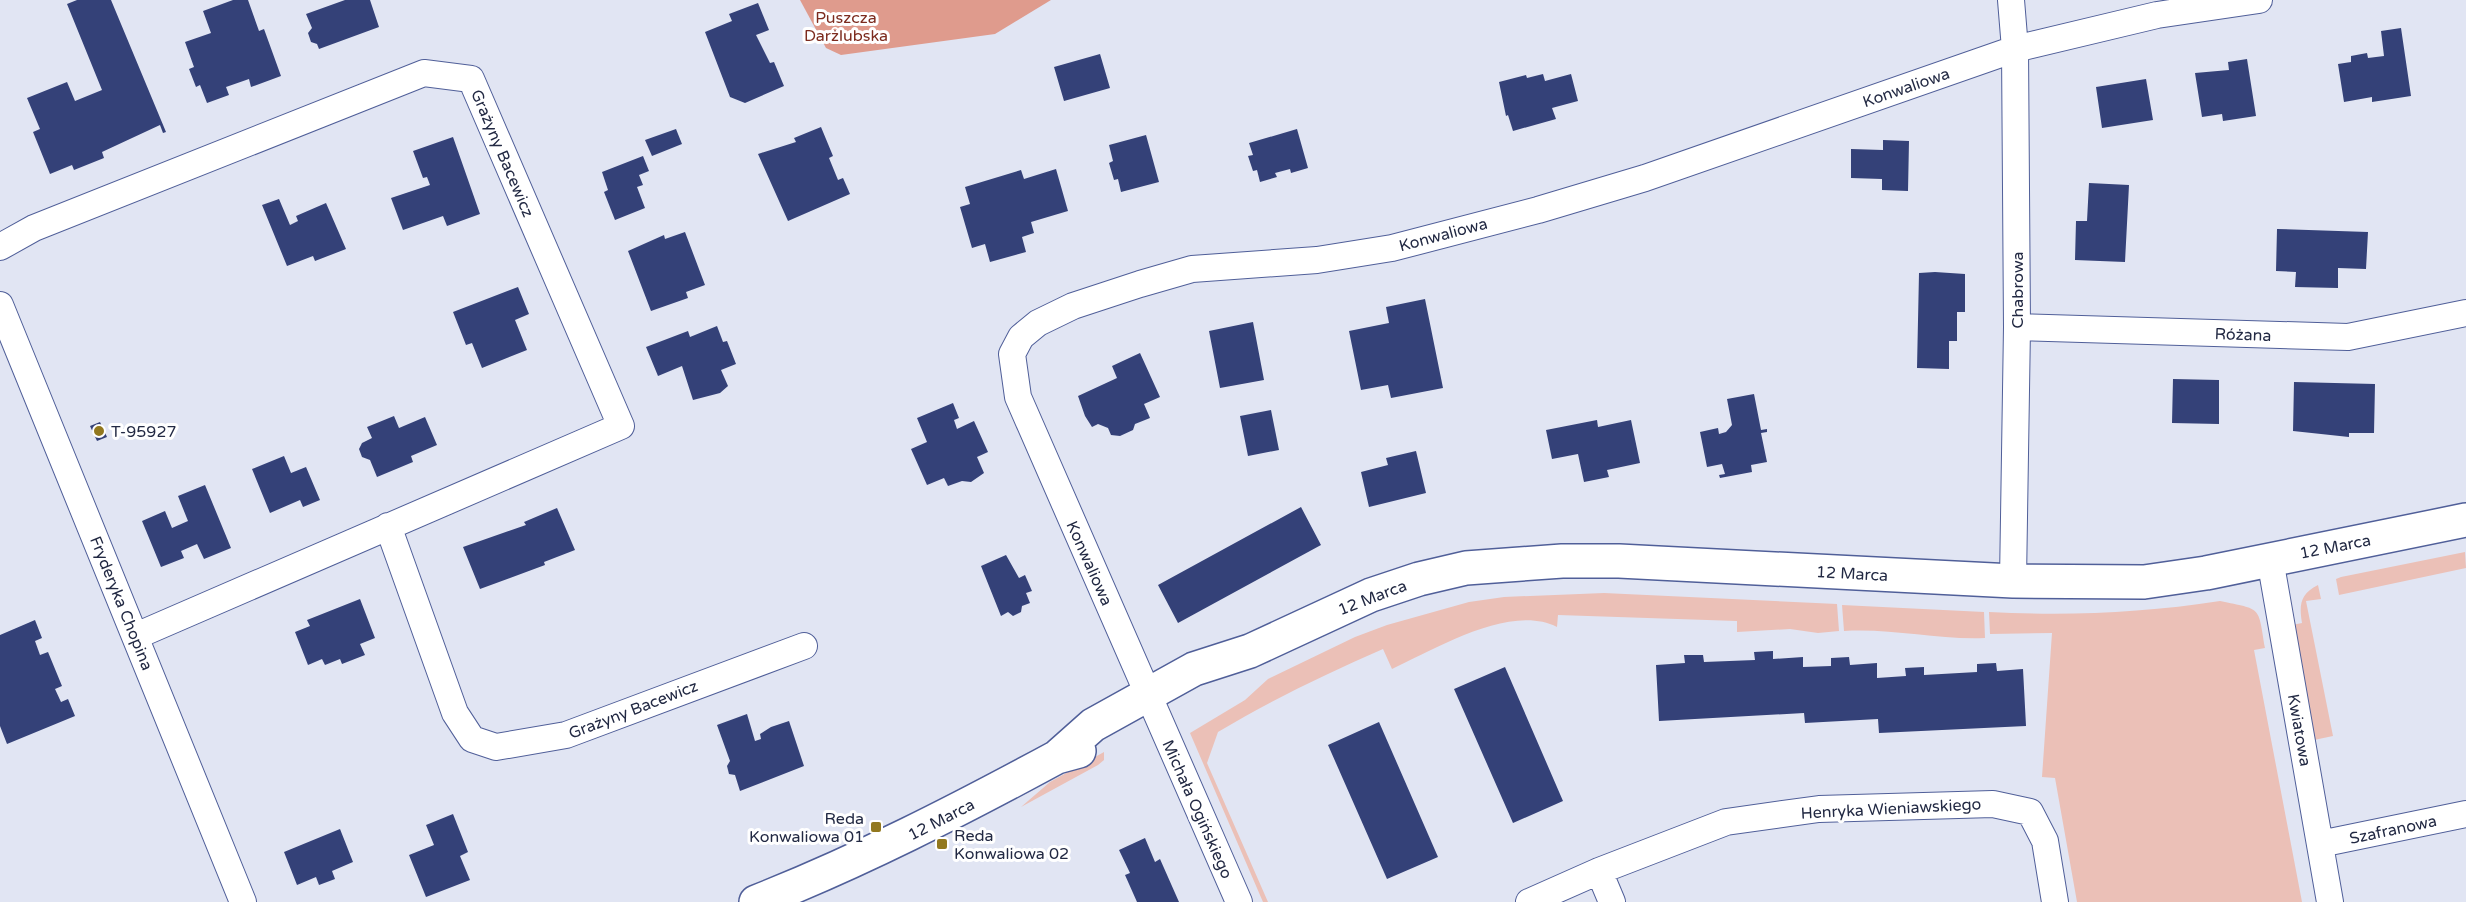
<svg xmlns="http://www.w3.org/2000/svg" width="2466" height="902" font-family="'Varela Round',sans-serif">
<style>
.green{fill:#ebc0b7}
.forest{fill:#df9b8d}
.building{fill:#344178}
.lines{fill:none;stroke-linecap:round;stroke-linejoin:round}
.street-casing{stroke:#505f99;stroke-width:28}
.secondary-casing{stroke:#505f99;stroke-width:36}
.street{stroke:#fff;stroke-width:26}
.secondary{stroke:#fff;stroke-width:33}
.poi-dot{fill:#92781f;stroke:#fff;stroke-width:2}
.labels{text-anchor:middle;stroke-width:6;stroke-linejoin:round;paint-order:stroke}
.park-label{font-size:16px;fill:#7c2b1e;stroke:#fff}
.street-label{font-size:16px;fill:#222943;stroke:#fff}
.poi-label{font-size:16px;fill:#222943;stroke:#fff;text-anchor:start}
</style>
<rect width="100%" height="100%" fill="#e1e5f3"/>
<path class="green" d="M 2465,552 L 2466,568 L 2339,595 L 2336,579 L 2341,577 Z
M 2318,585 L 2321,599 L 2306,601 L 2333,736 L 2314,740 L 2292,625 L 2302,623 C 2299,605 2300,594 2318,585 Z
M 1604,593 L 1837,604 L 1839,631 L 1818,633 L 1790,629 L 1737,632 L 1737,621 L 1558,615 L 1557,627 C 1511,603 1435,649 1392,669 L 1383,649 C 1326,674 1271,700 1218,732 L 1207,763 L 1268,902 L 1263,902 L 1190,733 L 1245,700 L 1268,679 L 1355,637 L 1387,625 L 1469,602 L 1504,597 Z
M 2220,601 C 2262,610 2258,605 2265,648 L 2254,650 L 2302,902 L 2077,902 L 2055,778 L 2042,777 L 2052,633 L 1990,634 L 1989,612 C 2067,616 2143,613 2220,601 Z
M 1842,605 L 1984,612 L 1985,638 C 1938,640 1891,628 1844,631 Z
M 1104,752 L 1104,760 L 1098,765 L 1021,807 L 1050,782 Z"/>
<path class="forest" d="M 800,0 L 1051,0 L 995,34 L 841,55 L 826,48 Z"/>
<path class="building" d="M 77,0 L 111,0 L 166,132 L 163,133 L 160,125 L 102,152 L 104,158 L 74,170 L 72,165 L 50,174 L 33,132 L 40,129 L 27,98 L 67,82 L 75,101 L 102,90 L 67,4 Z
M 233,0 L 248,0 L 259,31 L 264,29 L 281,76 L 251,87 L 249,79 L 226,87 L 229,95 L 207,103 L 200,85 L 196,87 L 189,69 L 194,67 L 185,42 L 211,33 L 203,11 Z
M 345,0 L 370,0 L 379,27 L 319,49 L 317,44 L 311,42 L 308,33 L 312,28 L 306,14 Z
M 758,3 L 769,30 L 756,35 L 770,63 L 774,62 L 784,86 L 745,103 L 730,97 L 705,32 L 732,21 L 729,14 Z
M 2401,28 L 2411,96 L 2372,102 L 2372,97 L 2344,102 L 2338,64 L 2351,62 L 2351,56 L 2367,53 L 2368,58 L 2384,56 L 2381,31 Z
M 1100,54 L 1110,88 L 1064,101 L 1054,67 Z
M 2247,59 L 2256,116 L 2223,121 L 2222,114 L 2202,117 L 2195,73 L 2229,70 L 2228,62 Z
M 1543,74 L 1545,81 L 1571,74 L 1578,101 L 1552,108 L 1556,119 L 1513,131 L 1508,115 L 1506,116 L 1499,82 L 1526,75 L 1527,78 Z
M 2146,79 L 2153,120 L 2102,128 L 2096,87 Z
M 821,127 L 833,156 L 829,158 L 838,180 L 843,178 L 850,194 L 788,221 L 758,154 L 796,142 L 794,138 Z
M 676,129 L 682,144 L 652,156 L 645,140 Z
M 1297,129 L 1308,168 L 1291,173 L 1290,169 L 1275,173 L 1277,177 L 1260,182 L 1257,170 L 1253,171 L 1248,156 L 1253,155 L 1249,143 Z
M 1146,135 L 1159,182 L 1121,192 L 1118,179 L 1114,180 L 1109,163 L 1113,161 L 1109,145 Z
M 453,137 L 480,214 L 447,226 L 443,216 L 403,230 L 391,198 L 430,185 L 427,177 L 423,178 L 413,151 Z
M 1883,140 L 1909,141 L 1908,191 L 1882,190 L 1882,179 L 1851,178 L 1851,149 L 1883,150 Z
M 643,156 L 649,171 L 639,175 L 643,185 L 637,187 L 645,208 L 615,220 L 604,192 L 608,190 L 602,172 Z
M 1056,169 L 1068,211 L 1031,222 L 1034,233 L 1022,237 L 1026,252 L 990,262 L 985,244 L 972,248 L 960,207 L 970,204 L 965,187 L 1021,170 L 1024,179 Z
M 2089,183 L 2129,185 L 2125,262 L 2075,260 L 2076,221 L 2087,221 Z
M 279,199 L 290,225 L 298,221 L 296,216 L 326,203 L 346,249 L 315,261 L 313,256 L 287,266 L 262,205 Z
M 2277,229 L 2368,232 L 2366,269 L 2338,268 L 2338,288 L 2295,287 L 2296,272 L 2276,271 Z
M 685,232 L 705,285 L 686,292 L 688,298 L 651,311 L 628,251 L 664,235 L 665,239 Z
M 1935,272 L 1965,274 L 1965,312 L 1957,312 L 1957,341 L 1949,341 L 1949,369 L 1917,368 L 1919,273 Z
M 518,287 L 529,314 L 515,320 L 527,350 L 482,368 L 472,343 L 466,345 L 453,312 Z
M 1425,299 L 1443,388 L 1391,398 L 1388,385 L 1361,390 L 1349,331 L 1389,323 L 1386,307 Z
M 1253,322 L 1264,380 L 1220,388 L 1209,331 Z
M 717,326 L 723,342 L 727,341 L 736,364 L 721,370 L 728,386 L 720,393 L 693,400 L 682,366 L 658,376 L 646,347 L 688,331 L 690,337 Z
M 1140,353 L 1160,397 L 1144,404 L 1150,418 L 1135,424 L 1133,430 L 1120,436 L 1111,435 L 1108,428 L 1098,424 L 1092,427 L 1085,416 L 1078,396 L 1117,378 L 1112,366 Z
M 2173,379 L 2219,380 L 2219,424 L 2172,423 Z
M 2294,382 L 2375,384 L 2374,433 L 2349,433 L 2349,437 L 2293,431 Z
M 1754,394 L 1761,430 L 1767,429 L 1767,432 L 1761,433 L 1767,462 L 1751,465 L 1752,472 L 1720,478 L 1719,475 L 1725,474 L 1722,464 L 1707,467 L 1700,432 L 1718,428 L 1719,434 L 1726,432 L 1732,425 L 1727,399 Z
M 953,403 L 959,418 L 954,420 L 957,429 L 974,421 L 988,452 L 977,457 L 984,473 L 971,482 L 962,481 L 948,486 L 944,478 L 927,485 L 911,449 L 927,442 L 917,418 Z
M 1271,410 L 1279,450 L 1248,456 L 1240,416 Z
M 394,416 L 399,428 L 425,417 L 437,445 L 411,456 L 413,462 L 377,477 L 370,460 L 362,457 L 359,449 L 362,443 L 372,438 L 367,427 Z
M 1597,420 L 1598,427 L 1631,420 L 1640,463 L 1607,470 L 1609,477 L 1584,482 L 1578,454 L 1552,459 L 1546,430 Z
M 100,422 L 107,437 L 97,441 L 90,426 Z
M 1416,451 L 1426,493 L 1369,507 L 1361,472 L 1388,465 L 1386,458 Z
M 284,456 L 291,473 L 306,467 L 320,500 L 303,507 L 300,500 L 270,513 L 252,469 Z
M 205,485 L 231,548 L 204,559 L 197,544 L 181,551 L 184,558 L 161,567 L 142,521 L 165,511 L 172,528 L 188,521 L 178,496 Z
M 1301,507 L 1321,545 L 1178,623 L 1158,585 Z
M 557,508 L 575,550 L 544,562 L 545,565 L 480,589 L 463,547 L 526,525 L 524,522 Z
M 1006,555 L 1019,578 L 1025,575 L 1032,591 L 1026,593 L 1030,603 L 1022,606 L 1021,612 L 1013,616 L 1008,612 L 1001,616 L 981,566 Z
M 360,599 L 375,638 L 360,644 L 365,655 L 342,664 L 340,659 L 325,665 L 322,659 L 308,665 L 295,632 L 310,626 L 307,620 Z
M 35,620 L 42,638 L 35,641 L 40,655 L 48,652 L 62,686 L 55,689 L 61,702 L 68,699 L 75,716 L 7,744 L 0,726 L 0,635 Z
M 1773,651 L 1773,659 L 1803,657 L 1803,667 L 1831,666 L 1831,658 L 1849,657 L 1850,665 L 1877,663 L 1877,678 L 1906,676 L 1905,668 L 1924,667 L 1924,675 L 1977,672 L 1977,664 L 1996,663 L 1997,671 L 2023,669 L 2026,726 L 1879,733 L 1878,719 L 1805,723 L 1804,713 L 1659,721 L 1656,665 L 1685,663 L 1684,655 L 1703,655 L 1704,662 L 1755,660 L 1754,652 Z
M 1505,667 L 1563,801 L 1513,823 L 1454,689 Z
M 747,714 L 755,741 L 761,739 L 760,734 L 771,727 L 789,721 L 804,766 L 740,791 L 735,775 L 729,774 L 727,766 L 730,761 L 717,725 Z
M 1379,722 L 1438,857 L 1387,879 L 1328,745 Z
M 453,814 L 468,852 L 460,856 L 470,880 L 426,897 L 409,855 L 434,845 L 426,825 Z
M 340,829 L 353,862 L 332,871 L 335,879 L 319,885 L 316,877 L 297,885 L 284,852 Z
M 1145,838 L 1155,862 L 1160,859 L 1179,902 L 1137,902 L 1125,875 L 1130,873 L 1119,850 Z"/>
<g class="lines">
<defs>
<path id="street" d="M 2011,0 L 2015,49 L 2017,327 L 2013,581
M 0,247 L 34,228 L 424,73 L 471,79 L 621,426 L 136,636
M 0,305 L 243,902
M 2017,327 L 2348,337 L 2466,313
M 388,526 L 455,713 L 472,739 L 496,747 L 566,735 L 804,646
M 2270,559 L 2330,902
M 2320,844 L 2466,814
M 1599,871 L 1612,902
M 1239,902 L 1018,397 L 1012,354 L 1021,337 L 1038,323 L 1073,306 L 1140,284 L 1192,269 L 1317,260 L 1392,248 L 1538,210 L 1645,178 L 2015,49 L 2157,15 L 2259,0
M 1529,902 L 1599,871 L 1726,822 L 1819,809 L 1993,804 L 2030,812 L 2045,841 L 2055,902"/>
<path id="secondary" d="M 1057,757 L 1093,725 L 1194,669 L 1250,651 L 1371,595 L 1419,579 L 1466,568 L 1562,561 L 1619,561 L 2013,581 L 2144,582 L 2206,573 L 2466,520
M 756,902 C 860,861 959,810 1057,757 L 1079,751"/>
</defs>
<use href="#street" class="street-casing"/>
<use href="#secondary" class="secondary-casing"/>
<use href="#street" class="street"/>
<use href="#secondary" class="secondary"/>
</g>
<g class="poi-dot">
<circle cx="99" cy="431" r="6"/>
<rect x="870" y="821" width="12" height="12" rx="3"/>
<rect x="936" y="838" width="12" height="12" rx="3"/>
</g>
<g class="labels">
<g class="park-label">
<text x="846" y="23">Puszcza<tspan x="846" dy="18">Darżlubska</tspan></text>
</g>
<g class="street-label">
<text transform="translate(1906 87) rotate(-19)" y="6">Konwaliowa</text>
<text transform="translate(503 153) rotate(67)" y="6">Grażyny Bacewicz</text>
<text transform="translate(1443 234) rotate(-15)" y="6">Konwaliowa</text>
<text transform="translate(2017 290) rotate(-90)" y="6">Chabrowa</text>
<text transform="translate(2243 334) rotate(2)" y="6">Różana</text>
<text transform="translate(2335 546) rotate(-11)" y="6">12 Marca</text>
<text transform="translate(1090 563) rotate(66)" y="6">Konwaliowa</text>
<text transform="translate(1852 573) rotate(3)" y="6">12 Marca</text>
<text transform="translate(1372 597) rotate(-21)" y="6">12 Marca</text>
<text transform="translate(122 603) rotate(68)" y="6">Fryderyka Chopina</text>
<text transform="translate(633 709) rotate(-21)" y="6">Grażyny Bacewicz</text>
<text transform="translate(2300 730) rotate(80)" y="6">Kwiatowa</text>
<text transform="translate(1891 808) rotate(-3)" y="6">Henryka Wieniawskiego</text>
<text transform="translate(1198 809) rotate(66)" y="6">Michała Ogińskiego</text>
<text transform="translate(941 819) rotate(-27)" y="6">12 Marca</text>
<text transform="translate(2393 829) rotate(-12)" y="6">Szafranowa</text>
</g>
<g class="poi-label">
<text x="111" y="437">T-95927</text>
<text x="864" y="824" text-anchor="end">Reda<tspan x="864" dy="18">Konwaliowa 01</tspan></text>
<text x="954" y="841">Reda<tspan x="954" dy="18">Konwaliowa 02</tspan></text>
</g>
</g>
</svg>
